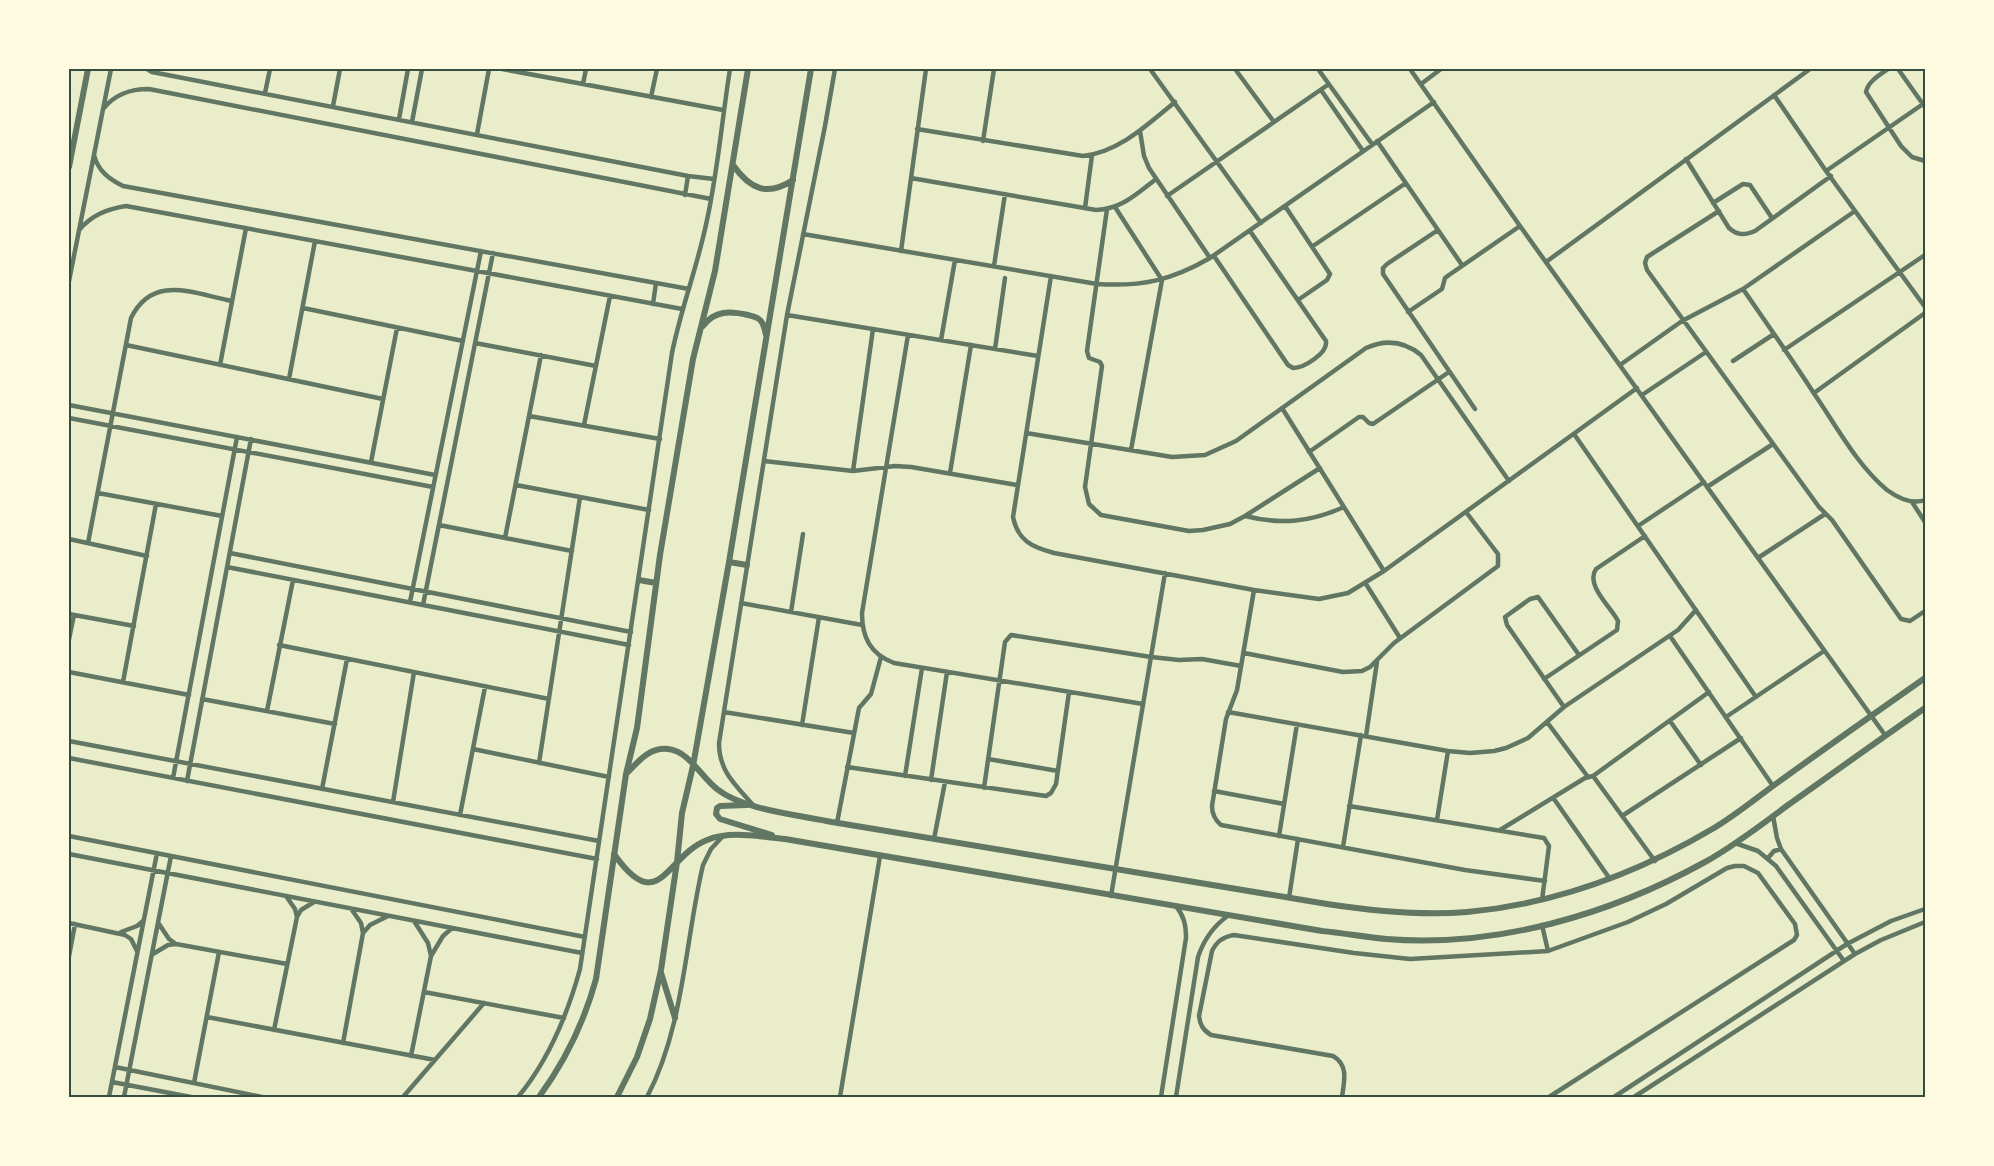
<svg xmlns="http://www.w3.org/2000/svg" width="1994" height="1166" font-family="Inter,sans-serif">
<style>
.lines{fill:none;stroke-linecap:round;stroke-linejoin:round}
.minor{stroke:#617663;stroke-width:4.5}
.tertiary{stroke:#617663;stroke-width:6}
.neatline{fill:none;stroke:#344e41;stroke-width:2}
</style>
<rect width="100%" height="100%" fill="#e9edc9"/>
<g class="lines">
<path class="minor" d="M 147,69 L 152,72 L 688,176 L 714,179
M 502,69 L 723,110
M 1150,69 L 1261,223
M 1235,69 L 1274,122
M 1318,69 L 1372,144
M 1410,69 L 1520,226 L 1885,735
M 1888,69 C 1880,75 1868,81 1866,92 L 1901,146 L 1912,157 L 1925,161
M 1898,69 L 1925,107
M 583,84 L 586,69
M 1421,84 L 1441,69
M 1321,90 L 1363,151
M 265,93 L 270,69
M 1774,95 L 1826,171 L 1925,307
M 651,97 L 657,69
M 333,106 L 340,69
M 103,109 C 115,94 130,89 149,89 L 711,199
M 399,119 L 408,69
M 412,122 L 422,69
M 917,129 L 1083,156 C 1119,152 1147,125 1175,102
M 1140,131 L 1144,156 L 1149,168 L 1210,258
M 477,134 L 489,69
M 983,141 L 994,69
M 1377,141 L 1462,265
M 94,155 C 98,171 109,179 123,186 L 689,289
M 1686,159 L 1729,228 C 1738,236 1745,235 1755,231 L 1831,176
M 1826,171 L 1923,104
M 911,178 L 1096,210 C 1121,209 1137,194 1156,179
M 685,195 L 688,176
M 1167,196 L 1329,84
M 1713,203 L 1743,184 L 1750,185 L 1772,218
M 1285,206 L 1330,274 L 1327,280 L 1298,300
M 1115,207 L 1162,280 L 1131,450
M 1085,208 L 1092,155
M 1107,209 L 1087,351 L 1089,358 L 1100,362 L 1102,366 L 1085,487 L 1089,504 L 1101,515 L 1189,531 L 1203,530 L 1230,524 L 1245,516 L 1320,468
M 1719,211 L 1647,257 L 1645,263 L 1647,270 L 1819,507 L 1832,520 L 1901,619 L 1910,621 L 1925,611
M 79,230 C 92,215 107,209 126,206 L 682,309
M 1438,230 L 1387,264 L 1383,268 L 1383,274 L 1475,409
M 803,234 L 1097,284 C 1142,287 1172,280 1210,258 L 1434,102
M 1313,246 L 1406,183
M 901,251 L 926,69
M 1214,256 L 1288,365 L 1293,368 C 1304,368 1328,353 1326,341 L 1250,231
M 1546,262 L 1810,69
M 994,266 L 1005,194
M 1051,276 L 1013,517 C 1018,541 1032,547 1054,553 L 1254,590 L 1319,599 L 1348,593 L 1384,571 L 1637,388
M 69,281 L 111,69
M 1743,289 C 1767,324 1792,359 1815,395 C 1837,427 1857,465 1887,490 C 1898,498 1911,505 1925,500
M 653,304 L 656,283
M 303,308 L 463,341
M 1408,312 L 1442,289 L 1445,278 L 1449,275 L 1520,226
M 787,315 L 1038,356
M 908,335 L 862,613 C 862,637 870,654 894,663 L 1143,704
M 941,340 L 955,260
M 475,343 L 596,366
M 126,345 L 383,399
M 995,349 L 1005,278
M 1784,350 L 1925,255
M 1733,361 L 1774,334
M 220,365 L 246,228
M 1620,365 L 1682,321 L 1743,289 L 1855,211
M 289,379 L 315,241
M 1814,393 L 1925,313
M 1642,395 L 1706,352
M 69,405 L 435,475
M 1282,408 L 1384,571
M 529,416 L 660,439
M 69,418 L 433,487
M 584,425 L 610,296
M 1026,433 L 1172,457 L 1205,455 L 1236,441 L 1366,348 C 1386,339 1404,341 1421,355 L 1509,481
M 1574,434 L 1756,697
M 1309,452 L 1359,417 L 1363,417 L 1369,423 L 1373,424 L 1449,372
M 764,461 L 853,471 L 895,466 L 911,467 L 1017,485
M 371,462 L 397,328
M 853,471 L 873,329
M 950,473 L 971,345
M 516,485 L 649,510
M 1707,487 L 1773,444
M 98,493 L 222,516
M 1912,502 L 1925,522
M 1245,516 C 1281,525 1311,522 1344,507
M 439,525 L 572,551
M 1638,526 L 1704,482
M 505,538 L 541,355
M 69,539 L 147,556
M 88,543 L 131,318 C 153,273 194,294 232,301
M 230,553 L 631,632
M 1758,558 L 1825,514
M 227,567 L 629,645
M 1366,584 L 1400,638
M 1254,590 L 1237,690 L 1226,719 L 1212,806 C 1212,814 1215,820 1221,825 L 1465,870 L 1545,881
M 410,602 L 481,251
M 741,603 L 862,625
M 423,605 L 493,253
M 791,612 L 803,534
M 69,614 L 134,626
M 1670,636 L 1773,786
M 69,639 L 74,615
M 279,645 L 549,699
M 1244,653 L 1343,672 L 1362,671 L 1370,667 L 1394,643 L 1498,566 L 1498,554 L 1466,512
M 69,672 L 189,695
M 1544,679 L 1617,630 L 1618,621 C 1611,607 1585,585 1596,569 L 1645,536
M 123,682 L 156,504
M 202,699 L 335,724
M 1564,707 L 1507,625 L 1505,617 L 1530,599 L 1538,597 L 1579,655
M 267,711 L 293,580
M 724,712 L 854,733
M 1228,712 L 1448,751 L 1470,753 L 1494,751 L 1506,748 L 1528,738 L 1564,707 L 1678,630 L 1696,610
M 1726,717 L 1824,651
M 1670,721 L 1701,765
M 1547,722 L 1588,777
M 802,725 L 819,617
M 1366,736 L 1377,662
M 69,741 L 599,841
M 473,749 L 609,777
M 69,758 L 597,859
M 988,759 L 1058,771
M 539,763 L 580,497
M 847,767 L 1046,796 L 1051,793 L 1056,784 L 1069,692
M 905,776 L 922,668
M 1593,776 L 1655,861
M 173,778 L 237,437
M 931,780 L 947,672
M 187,781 L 251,439
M 984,788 L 1005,642 L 1011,635 L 1151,657 L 1179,660 L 1202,659 L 1241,666
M 322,789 L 347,659
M 1214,791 L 1284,804
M 1554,799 L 1610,879
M 393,802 L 414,672
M 753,805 C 736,785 719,772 719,743 L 787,315 L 825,126 L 835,69
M 1349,806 L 1544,838 L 1549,846 L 1542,900
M 460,815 L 485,687
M 1622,816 L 1741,738
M 1773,816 L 1777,838 L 1781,849 L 1855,954
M 1437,820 L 1448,751
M 837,823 L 859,708 L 871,694 L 881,657
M 1500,830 L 1585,778 L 1593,776 L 1709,692
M 69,836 L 585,937
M 1279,836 L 1297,724
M 934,839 L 945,782
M 1735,843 L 1758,851 L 1776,866 L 1844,961
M 1343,847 L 1361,735
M 69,854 L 582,953
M 1768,858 L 1774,851 L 1781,849
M 286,896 L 295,909 L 297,917
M 1111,896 L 1165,573
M 1289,898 L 1298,839
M 414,921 L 428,943 L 431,956
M 69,923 L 125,935 L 131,939 L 137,951
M 159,924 L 169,939 L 176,944
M 1542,925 L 1548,951
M 121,932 L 137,926 L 143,921
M 363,933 L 370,925 L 388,916
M 153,954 L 168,945 L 176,944 L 287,964
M 69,956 L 75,924
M 424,992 L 564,1018
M 207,1017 L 435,1060
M 274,1030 L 297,917 L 301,910 L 314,902
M 343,1043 L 363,933 L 361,923 L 352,910
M 411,1056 L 431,956 L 443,936 L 452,928
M 115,1067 L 262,1097
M 112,1082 L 191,1097
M 194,1083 L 219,952
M 109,1097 L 157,853
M 124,1097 L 171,856
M 403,1097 L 484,1003
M 518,1097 C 549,1060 567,1016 580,969 L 672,353 C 681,308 698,265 707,220 C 718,170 722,119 730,69
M 647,1097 C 684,1027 685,941 703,865 L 711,849 L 723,836
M 840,1097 L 880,856
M 1161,1097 L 1186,938 C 1186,925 1184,916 1176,906
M 1176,1097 L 1198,957 C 1204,939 1213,926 1229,915
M 1342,1097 C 1344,1082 1349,1065 1333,1056 L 1211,1035 C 1203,1030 1200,1025 1199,1016 L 1212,951 C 1217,941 1223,937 1234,935 L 1354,953 L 1410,959 L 1548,951 L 1628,922 L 1666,904 L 1727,868 L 1735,866 L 1744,866 L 1758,873 L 1795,924 L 1797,935 L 1794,940 L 1549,1097
M 1614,1097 L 1847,944 L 1891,921 L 1925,909
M 1634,1097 L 1855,954 L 1881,940 L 1925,922"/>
<path class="tertiary" d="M 733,165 C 750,189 767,197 793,180
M 69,167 L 88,69
M 703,326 C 715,310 730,311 748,315 C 752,316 758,317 761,321 C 764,325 765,330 766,335
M 729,562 L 747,565
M 639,580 L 656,583
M 626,774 C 638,762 649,747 668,749 C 689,751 701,777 717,789 C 743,810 799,815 832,822 L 1327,904 C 1373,911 1420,916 1467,912 C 1556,904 1638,873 1714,828 C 1739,813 1761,794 1784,778 C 1831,744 1878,711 1925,678
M 747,805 L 720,806 L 717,808 L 716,814 L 720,819 L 772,835
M 614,854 C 659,918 666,856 707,840 C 731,830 760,837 785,839 L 1322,931 C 1343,933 1365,937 1386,939 C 1496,948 1609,915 1705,862 C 1734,846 1761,825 1788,805 C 1833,773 1879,740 1925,708
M 661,973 L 675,1018
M 539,1097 C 566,1060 584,1023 596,979 L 626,774 L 637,728 L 660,555 L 693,359 L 715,271 L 748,69
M 617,1097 L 637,1057 L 650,1019 L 661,970 L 677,862 L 682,813 L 693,766 L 729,562 L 811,69"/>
</g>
<rect width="1994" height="1166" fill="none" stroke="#fefae0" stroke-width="141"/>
<rect x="70" y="70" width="1854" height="1026" class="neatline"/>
</svg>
